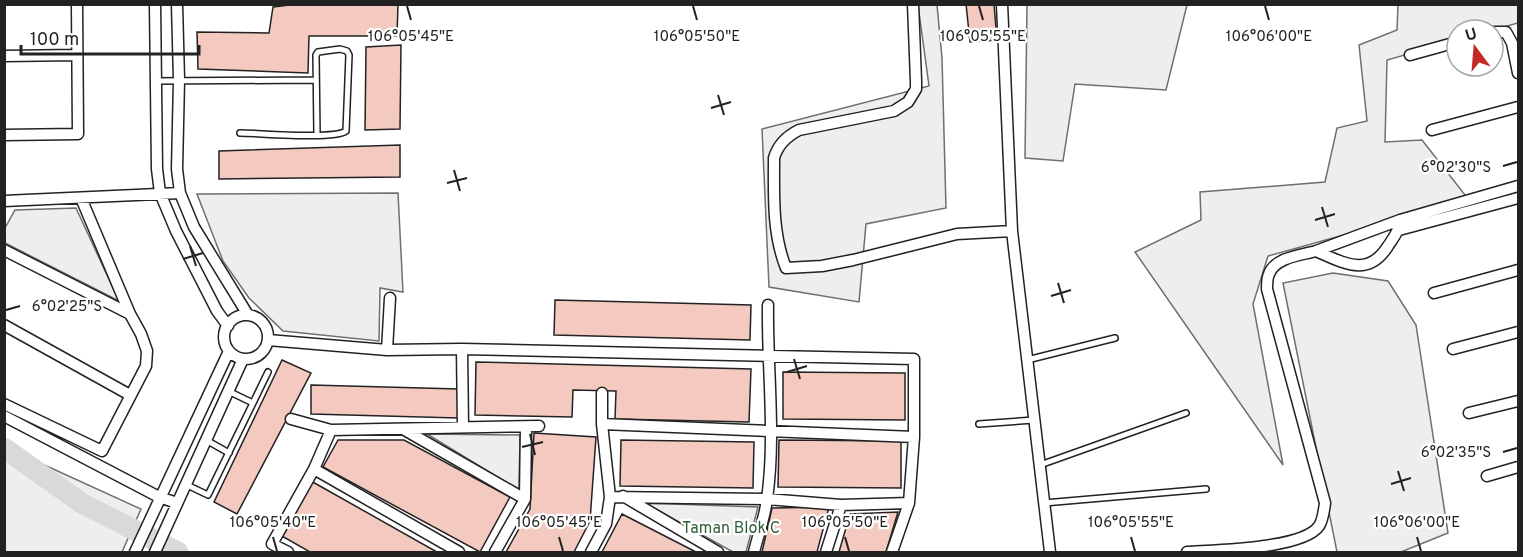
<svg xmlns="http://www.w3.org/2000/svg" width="1523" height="557" font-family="Overpass,sans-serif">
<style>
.green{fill:#eee;stroke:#6f6f6f;stroke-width:1.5}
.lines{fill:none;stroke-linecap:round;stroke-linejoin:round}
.river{stroke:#d9d9d9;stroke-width:21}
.building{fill:#f3c9c0;stroke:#222;stroke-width:1.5}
.lane-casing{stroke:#222;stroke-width:8}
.street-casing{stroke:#222;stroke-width:13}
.lane{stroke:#fff;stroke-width:5}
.street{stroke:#fff;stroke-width:10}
.ticks{fill:none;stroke:#222;stroke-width:2}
.labels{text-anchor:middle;stroke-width:4.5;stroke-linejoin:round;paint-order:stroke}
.park-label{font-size:16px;fill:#2f5e38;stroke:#fff}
.ticks-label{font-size:15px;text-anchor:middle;fill:#222;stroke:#fff;stroke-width:4.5;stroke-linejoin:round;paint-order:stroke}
</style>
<rect width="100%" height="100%" fill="#fff"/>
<path class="green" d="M 918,5 L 937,5 L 942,58 L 946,208 L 866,224 L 859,302 L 769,287 L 762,129 L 929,86 Z
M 1027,5 L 1187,5 L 1166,90 L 1075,84 L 1063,161 L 1025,158 Z
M 1398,5 L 1518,5 L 1518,23 L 1493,30 L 1457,30 L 1457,40 L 1387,60 L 1385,142 L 1422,140 L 1469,200 L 1268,256 L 1253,304 L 1283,465 L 1135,252 L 1201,220 L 1200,192 L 1325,182 L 1337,128 L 1367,121 L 1359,45 L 1397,30 Z
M 398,193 L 403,292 L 380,288 L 379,341 L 283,331 L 249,298 L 223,261 L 197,194 Z
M 76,208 L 119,301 L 5,243 L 5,228 L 15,210 Z
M 1333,273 L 1388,281 L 1416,325 L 1448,533 L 1401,552 L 1337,552 L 1283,283 Z
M 427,434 L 520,435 L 519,490 Z
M 5,447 L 141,509 L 122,552 L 5,552 Z
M 645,503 L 758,507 L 746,552 L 733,552 Z"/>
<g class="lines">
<path class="river" d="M 4,448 L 83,504 L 178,552"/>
</g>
<path class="building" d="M 298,4 L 398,4 L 397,36 L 309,36 L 308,73 L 198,69 L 197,32 L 269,33 L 273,7 Z
M 966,4 L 994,4 L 997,40 L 970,42 Z
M 401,45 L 400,129 L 365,130 L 366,47 Z
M 400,145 L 400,177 L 219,179 L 219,151 Z
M 555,300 L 751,305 L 750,340 L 554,335 Z
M 282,360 L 311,373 L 237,514 L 214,502 Z
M 476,362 L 751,369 L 749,422 L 615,419 L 616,391 L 573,390 L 572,417 L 475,415 Z
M 783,372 L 905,373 L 905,420 L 783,419 Z
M 311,385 L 459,389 L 458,418 L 311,414 Z
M 534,433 L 596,437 L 590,521 L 574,552 L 506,552 L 530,509 Z
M 338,440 L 404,440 L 510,497 L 480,552 L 323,467 Z
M 621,440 L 754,442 L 753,488 L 620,486 Z
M 779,440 L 901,441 L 901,488 L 778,487 Z
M 311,481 L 437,552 L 310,552 L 280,535 Z
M 829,507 L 817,552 L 762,552 L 772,508 Z
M 898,512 L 886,552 L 839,552 L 850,514 Z
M 622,514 L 696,552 L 602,552 Z"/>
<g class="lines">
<defs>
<path id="lane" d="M 156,81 L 315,80
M 240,133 C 259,133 334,140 346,131 L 349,55 L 347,51 L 340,49 L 318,52 L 316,55 L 317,135
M 1027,360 L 1115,338
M 253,403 L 268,372
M 979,424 L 1034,420
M 206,440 L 229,453
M 1040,465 L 1186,413
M 187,485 L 208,495 L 253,403 L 228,391
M 1044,503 L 1206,489"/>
<path id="street" d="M 155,4 L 157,169 L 160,193 L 176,231 L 217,311 L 228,326
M 177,4 L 179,80 L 177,169 L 180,193 L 194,227 L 248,315
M 913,4 L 916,81 L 916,89 L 908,102 L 894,111 L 799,130 C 787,136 778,144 774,158 C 774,195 772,233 786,268 L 822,266 L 853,260 L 957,234 L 1012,231
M 1002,4 L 1012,231 L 1050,552
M 1493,32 L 1506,32 L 1512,43 L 1518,73
M 1410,55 L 1457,42
M 4,56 L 77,55
M 1432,130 L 1518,107
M 4,135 L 78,134 L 77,4
M 4,201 L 180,193
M 1400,220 C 1399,231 1394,237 1388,246 C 1368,278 1344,263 1316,251 L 1400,220 L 1518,186
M 1399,230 L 1518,198
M 4,250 L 130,314
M 1434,293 L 1518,270
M224 337a22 22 0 1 1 44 0a22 22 0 1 1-44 0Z
M 4,325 L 130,395
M 268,340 L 387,350 L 462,349 L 914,359 L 914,437 L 909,503 L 892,552
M 462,349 L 463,427
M 1453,349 L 1518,332
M 387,350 L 390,298
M 4,404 L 102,451 L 146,366 L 147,351 L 141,334 L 130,314 L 81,198
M 1469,413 L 1518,401
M 4,416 L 159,497 L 177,503
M 291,419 L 331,430 L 539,426
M 602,424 L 914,437
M 403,429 L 525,499
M 314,469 L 459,552
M 1487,476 L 1518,467
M 623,496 L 718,552
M 610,497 L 767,499 L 841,505 L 909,503
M 135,552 L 229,351
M 155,552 L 243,359
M 288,552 L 272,544 L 314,469 L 331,430
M 495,552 L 525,499 L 526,427
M 591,552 L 606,524 L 610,497 L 602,424 L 602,393
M 754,552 C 758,535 765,517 767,499 C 776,435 767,369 768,305
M 826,552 L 841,505
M 1187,552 C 1216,550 1303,549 1319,526 C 1323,520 1324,510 1325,503 L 1267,289 C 1267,284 1267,278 1269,274 C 1275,257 1302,255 1316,251"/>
</defs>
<use href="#lane" class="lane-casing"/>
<use href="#street" class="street-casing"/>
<use href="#lane" class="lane"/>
<use href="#street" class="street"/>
</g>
<path class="ticks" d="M 407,6 L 411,20M 693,6 L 697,20M 979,6 L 983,20M 1265,6 L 1269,20M 718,95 L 724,115M 711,108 L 731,102M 1503,166 L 1517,162M 454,170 L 460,191M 447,183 L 467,178M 1322,207 L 1328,227M 1315,220 L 1335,214M 190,246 L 196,266M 183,259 L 203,253M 1058,283 L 1064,303M 1051,296 L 1071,290M 6,310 L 20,306M 794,359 L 800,379M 787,372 L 807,366M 530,434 L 535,455M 522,447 L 543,442M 1503,452 L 1517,448M 1398,471 L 1404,491M 1391,484 L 1411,478M 273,537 L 277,551M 559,537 L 563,551M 845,537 L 849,551M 1131,537 L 1135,551M 1417,537 L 1421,551"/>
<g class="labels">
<g class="park-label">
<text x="731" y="533">Taman Blok C</text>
</g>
</g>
<g class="ticks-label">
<text x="411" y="41">106°05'45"E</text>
<text x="697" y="41">106°05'50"E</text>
<text x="983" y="41">106°05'55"E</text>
<text x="1269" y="41">106°06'00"E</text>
<text x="1456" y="172">6°02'30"S</text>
<text x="67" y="311">6°02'25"S</text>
<text x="1456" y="457">6°02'35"S</text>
<text x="273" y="527">106°05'40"E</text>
<text x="559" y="527">106°05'45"E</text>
<text x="845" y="527">106°05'50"E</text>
<text x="1131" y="527">106°05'55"E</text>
<text x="1417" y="527">106°06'00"E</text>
</g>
<rect width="1523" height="557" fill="none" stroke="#222222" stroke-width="12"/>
<g transform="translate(1475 48) rotate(344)"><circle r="28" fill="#ffffff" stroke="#a7a7a7" stroke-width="1.5"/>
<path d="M0-4.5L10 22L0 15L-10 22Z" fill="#c62828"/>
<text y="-9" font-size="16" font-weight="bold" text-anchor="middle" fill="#222222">U</text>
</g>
<path d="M21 45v9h178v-9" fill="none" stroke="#222222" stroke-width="3"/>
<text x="30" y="45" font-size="18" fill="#222222" stroke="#ffffff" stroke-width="4.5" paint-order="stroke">100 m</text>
</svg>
